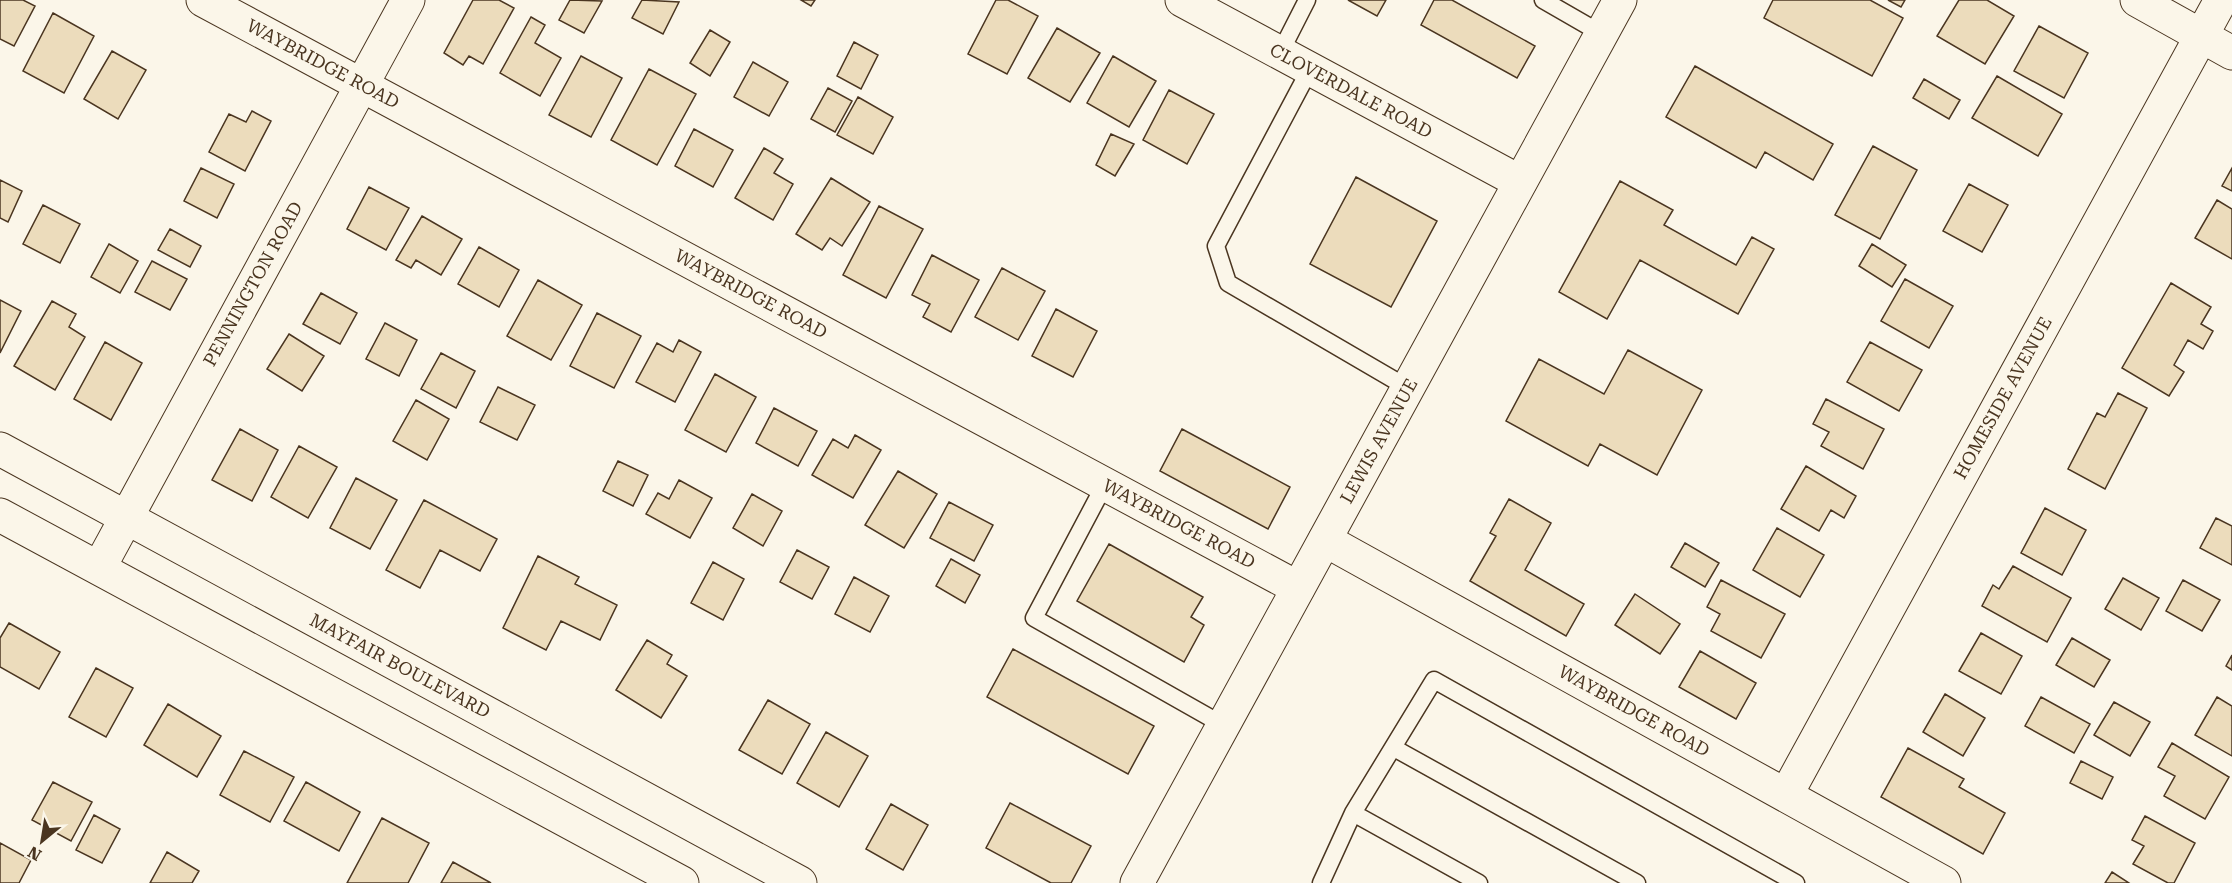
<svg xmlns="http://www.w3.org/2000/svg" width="2232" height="883" font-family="'Roboto Serif',serif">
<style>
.building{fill:#ecdcbc;stroke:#4a3520;stroke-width:1.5}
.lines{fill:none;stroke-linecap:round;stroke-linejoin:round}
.service-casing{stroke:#4a3520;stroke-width:19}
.minor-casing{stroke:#4a3520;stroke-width:35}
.primary-casing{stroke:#4a3520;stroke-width:35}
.service{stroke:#fbf6e9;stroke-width:16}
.minor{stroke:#fbf6e9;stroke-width:33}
.primary{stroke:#fbf6e9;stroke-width:33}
.labels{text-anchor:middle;stroke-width:4.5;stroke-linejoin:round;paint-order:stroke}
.street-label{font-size:18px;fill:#4a3520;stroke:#fbf6e9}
</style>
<rect width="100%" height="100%" fill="#fbf6e9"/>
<path class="building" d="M 0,0 L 23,0 L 35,6 L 14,46 L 0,39 Z
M 473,0 L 499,0 L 514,8 L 483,64 L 469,56 L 463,65 L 444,53 Z
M 570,0 L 602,1 L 584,33 L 559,20 Z
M 642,0 L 679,2 L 663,34 L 632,18 Z
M 801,0 L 815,0 L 811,6 Z
M 996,0 L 1008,0 L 1038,16 L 1007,74 L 968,54 Z
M 1348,0 L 1386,0 L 1377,16 Z
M 1434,0 L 1452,0 L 1535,46 L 1517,78 L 1421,25 Z
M 1773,0 L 1870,0 L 1903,18 L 1872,76 L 1764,18 Z
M 1888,0 L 1905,0 L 1901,7 Z
M 1959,0 L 1987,0 L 2014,16 L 1985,64 L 1937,36 Z
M 53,13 L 94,36 L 64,93 L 23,71 Z
M 531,17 L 545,25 L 535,43 L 561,58 L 540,96 L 500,73 Z
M 2039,26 L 2088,53 L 2064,98 L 2014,71 Z
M 1057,28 L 1100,53 L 1070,102 L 1028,78 Z
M 710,30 L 730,42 L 710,76 L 690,63 Z
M 854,42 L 878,55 L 861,89 L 837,76 Z
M 112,51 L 146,70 L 118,119 L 84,99 Z
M 581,56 L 622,78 L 591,137 L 549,115 Z
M 1113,56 L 1156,81 L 1129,127 L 1087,103 Z
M 753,62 L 788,82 L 769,116 L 734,97 Z
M 1695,66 L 1833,144 L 1813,180 L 1765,152 L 1756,168 L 1666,117 Z
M 649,69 L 696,94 L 657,165 L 611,140 Z
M 1997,76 L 2062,114 L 2038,156 L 1972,118 Z
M 1924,79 L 1960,100 L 1949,119 L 1913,98 Z
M 828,88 L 852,101 L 835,132 L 811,119 Z
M 1169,90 L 1214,114 L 1187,164 L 1143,140 Z
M 858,97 L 893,117 L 873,154 L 837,135 Z
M 252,111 L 271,121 L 245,171 L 209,152 L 229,114 L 246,122 Z
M 694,129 L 733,150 L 713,187 L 675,166 Z
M 1111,134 L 1134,144 L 1115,176 L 1096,165 Z
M 1873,146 L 1917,170 L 1880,239 L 1835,215 Z
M 764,148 L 783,159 L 774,173 L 793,184 L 773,220 L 735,198 Z
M 201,168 L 234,184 L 217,218 L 184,201 Z
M 2232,168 L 2232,191 L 2222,186 Z
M 1356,177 L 1437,221 L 1391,307 L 1310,264 Z
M 831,178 L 870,202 L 842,246 L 830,238 L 822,250 L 796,234 Z
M 0,180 L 22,191 L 8,222 L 0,218 Z
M 1620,181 L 1673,210 L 1664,225 L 1736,265 L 1752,237 L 1774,249 L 1738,314 L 1640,260 L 1607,319 L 1559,292 Z
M 1969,184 L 2008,205 L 1982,252 L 1943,231 Z
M 369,187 L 409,208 L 386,250 L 347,229 Z
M 2217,200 L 2232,209 L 2232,259 L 2195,238 Z
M 43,205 L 80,224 L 60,263 L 23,244 Z
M 879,206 L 923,229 L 886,298 L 843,275 Z
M 422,216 L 462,239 L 441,275 L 416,260 L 411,268 L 396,260 Z
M 170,229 L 201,246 L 190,267 L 158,250 Z
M 109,244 L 138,261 L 120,293 L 91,277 Z
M 1872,244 L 1906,265 L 1892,287 L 1859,266 Z
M 479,247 L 519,270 L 499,307 L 458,284 Z
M 932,255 L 979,280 L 951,332 L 923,317 L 930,304 L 912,295 Z
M 152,261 L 187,279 L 170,310 L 135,292 Z
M 1002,268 L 1045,291 L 1018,340 L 975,317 Z
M 1905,279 L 1953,306 L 1929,348 L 1881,321 Z
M 538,280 L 582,305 L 551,360 L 507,336 Z
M 2171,283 L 2211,307 L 2201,324 L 2213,331 L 2203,349 L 2188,340 L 2174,365 L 2184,372 L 2169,396 L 2122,368 Z
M 321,293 L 357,313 L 340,344 L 303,324 Z
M 0,300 L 21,311 L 0,353 Z
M 52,301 L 76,314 L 69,327 L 85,337 L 55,390 L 14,366 Z
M 1056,309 L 1097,331 L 1073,377 L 1032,356 Z
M 597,313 L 641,336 L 614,388 L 570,366 Z
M 385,323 L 417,340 L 399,376 L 366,359 Z
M 289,334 L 324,356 L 302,391 L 267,369 Z
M 679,340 L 701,352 L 675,402 L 636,382 L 657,343 L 673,352 Z
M 105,342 L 142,363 L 111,420 L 74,399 Z
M 1870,342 L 1922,370 L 1899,411 L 1847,382 Z
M 1628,350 L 1702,390 L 1657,475 L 1600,444 L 1588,466 L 1506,421 L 1539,359 L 1604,394 Z
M 441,353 L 475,371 L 456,408 L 421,389 Z
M 715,374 L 756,397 L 726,452 L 685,430 Z
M 498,387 L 535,405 L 517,440 L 480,422 Z
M 2118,393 L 2147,408 L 2105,489 L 2068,469 L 2097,413 L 2105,417 Z
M 1826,399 L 1884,429 L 1863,469 L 1821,446 L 1829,432 L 1813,424 Z
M 416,400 L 449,419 L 427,460 L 393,441 Z
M 774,408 L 817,431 L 798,466 L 756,443 Z
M 240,429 L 278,450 L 252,501 L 212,480 Z
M 1182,429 L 1290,487 L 1268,529 L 1160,471 Z
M 855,435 L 881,450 L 853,498 L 812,475 L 833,439 L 848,448 Z
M 299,446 L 337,467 L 308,518 L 271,497 Z
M 618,461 L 648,475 L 633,506 L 603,491 Z
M 1806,466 L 1856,496 L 1844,518 L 1831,510 L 1819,531 L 1781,509 Z
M 898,471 L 937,494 L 904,548 L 865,525 Z
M 356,478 L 397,500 L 370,549 L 330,528 Z
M 679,480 L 712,498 L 690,538 L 646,514 L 658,493 L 669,499 Z
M 752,494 L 782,511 L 763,546 L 733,528 Z
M 1509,499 L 1551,523 L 1525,570 L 1584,604 L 1566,636 L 1470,581 L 1496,536 L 1490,533 Z
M 424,500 L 497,539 L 480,571 L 440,550 L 420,588 L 386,570 Z
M 949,502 L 993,525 L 974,561 L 930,538 Z
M 2045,508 L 2086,530 L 2062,575 L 2021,553 Z
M 2216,518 L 2232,526 L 2232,565 L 2200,548 Z
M 1777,528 L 1824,555 L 1800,597 L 1753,570 Z
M 1685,543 L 1719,563 L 1705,587 L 1671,567 Z
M 1109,544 L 1203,597 L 1191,617 L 1204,625 L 1184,662 L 1077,601 Z
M 797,550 L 829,567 L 812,599 L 780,582 Z
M 538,556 L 579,577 L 575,584 L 617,605 L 600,640 L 561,621 L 546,650 L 503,628 Z
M 951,559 L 980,575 L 965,603 L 936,586 Z
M 713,562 L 744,579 L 723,620 L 691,603 Z
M 2013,566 L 2071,598 L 2047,642 L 1982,606 L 1993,585 L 1999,589 Z
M 854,577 L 889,596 L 870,632 L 835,614 Z
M 2123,578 L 2159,598 L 2141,630 L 2105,609 Z
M 1721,580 L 1785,614 L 1761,658 L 1711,631 L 1720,614 L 1707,607 Z
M 2183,580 L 2220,600 L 2202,631 L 2166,611 Z
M 1635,594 L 1680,624 L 1660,654 L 1615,625 Z
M 9,623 L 60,652 L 39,689 L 0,667 L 0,638 Z
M 1981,633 L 2022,656 L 2001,694 L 1959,671 Z
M 2072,638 L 2110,660 L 2094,687 L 2056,665 Z
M 647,640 L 672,655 L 667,664 L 687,676 L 661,718 L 616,690 Z
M 1013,649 L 1154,726 L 1128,774 L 987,697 Z
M 1700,651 L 1756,683 L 1736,719 L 1679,687 Z
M 2232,655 L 2232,670 L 2226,666 Z
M 96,668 L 133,688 L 106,737 L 69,717 Z
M 1945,694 L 1985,718 L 1963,756 L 1923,732 Z
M 2041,697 L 2090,724 L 2074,753 L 2025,726 Z
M 2217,697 L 2232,706 L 2232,756 L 2195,735 Z
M 768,700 L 810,724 L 782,774 L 739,750 Z
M 2114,702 L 2150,722 L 2130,756 L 2094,735 Z
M 168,704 L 221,736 L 197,777 L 144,745 Z
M 826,732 L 868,756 L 839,807 L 797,783 Z
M 2172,743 L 2229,777 L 2205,819 L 2164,796 L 2175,776 L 2158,767 Z
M 1908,748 L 1964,779 L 1959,787 L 2005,813 L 1983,854 L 1881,797 Z
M 244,751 L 294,777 L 270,822 L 220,795 Z
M 2081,761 L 2113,777 L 2102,799 L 2070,783 Z
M 53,782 L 92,802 L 71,841 L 32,820 Z
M 306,782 L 360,812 L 339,851 L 284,821 Z
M 1010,803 L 1091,846 L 1071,883 L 1051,883 L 986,848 Z
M 891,804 L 928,825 L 903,870 L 866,849 Z
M 94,815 L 120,829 L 102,863 L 76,850 Z
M 2145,816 L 2195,843 L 2174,883 L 2168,883 L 2133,864 L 2144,846 L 2132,840 Z
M 382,818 L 429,843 L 408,883 L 347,883 Z
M 0,843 L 31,860 L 19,883 L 0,883 Z
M 167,852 L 199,871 L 192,883 L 150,883 Z
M 453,862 L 491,883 L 441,883 Z
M 2112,872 L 2129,883 L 2105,883 Z"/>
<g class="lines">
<defs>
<path id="service" d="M 1543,0 L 1602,34
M 1280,53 L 1307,0
M 1310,69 L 1216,246 L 1228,283 L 1408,388
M 1105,484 L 1034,618 L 1223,725
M 1394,748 L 1637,883
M 1353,813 L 1479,883
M 1321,883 L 1353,813 L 1434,680 L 1796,883"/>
<path id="minor" d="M 203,0 L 1298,588
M 1182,0 L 1520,182
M 2137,0 L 2232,53
M 0,449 L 800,883
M 0,515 L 682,883
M 1325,540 L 1944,883
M 99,568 L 408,0
M 1786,795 L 2221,0"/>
<path id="primary" d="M 1137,883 L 1620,0"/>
</defs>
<use href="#service" class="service-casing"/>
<use href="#minor" class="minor-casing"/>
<use href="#primary" class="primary-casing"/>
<use href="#service" class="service"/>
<use href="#minor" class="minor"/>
<use href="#primary" class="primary"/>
</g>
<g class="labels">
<g class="street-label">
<text transform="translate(323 64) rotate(28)" y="6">WAYBRIDGE ROAD</text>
<text transform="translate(1351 91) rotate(28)" y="6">CLOVERDALE ROAD</text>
<text transform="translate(253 284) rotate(-61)" y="6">PENNINGTON ROAD</text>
<text transform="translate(751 294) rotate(28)" y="6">WAYBRIDGE ROAD</text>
<text transform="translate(2003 398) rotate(-61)" y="6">HOMESIDE AVENUE</text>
<text transform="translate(1379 441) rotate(-61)" y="6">LEWIS AVENUE</text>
<text transform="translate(1179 524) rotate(28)" y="6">WAYBRIDGE ROAD</text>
<text transform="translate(400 666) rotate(28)" y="6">MAYFAIR BOULEVARD</text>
<text transform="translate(1634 711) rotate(29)" y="6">WAYBRIDGE ROAD</text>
</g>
</g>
<g transform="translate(42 841) rotate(210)" stroke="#fbf6e9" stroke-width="4.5" paint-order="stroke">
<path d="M0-4.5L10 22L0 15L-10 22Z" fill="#4a3520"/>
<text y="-9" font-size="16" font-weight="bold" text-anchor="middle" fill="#4a3520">N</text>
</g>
</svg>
